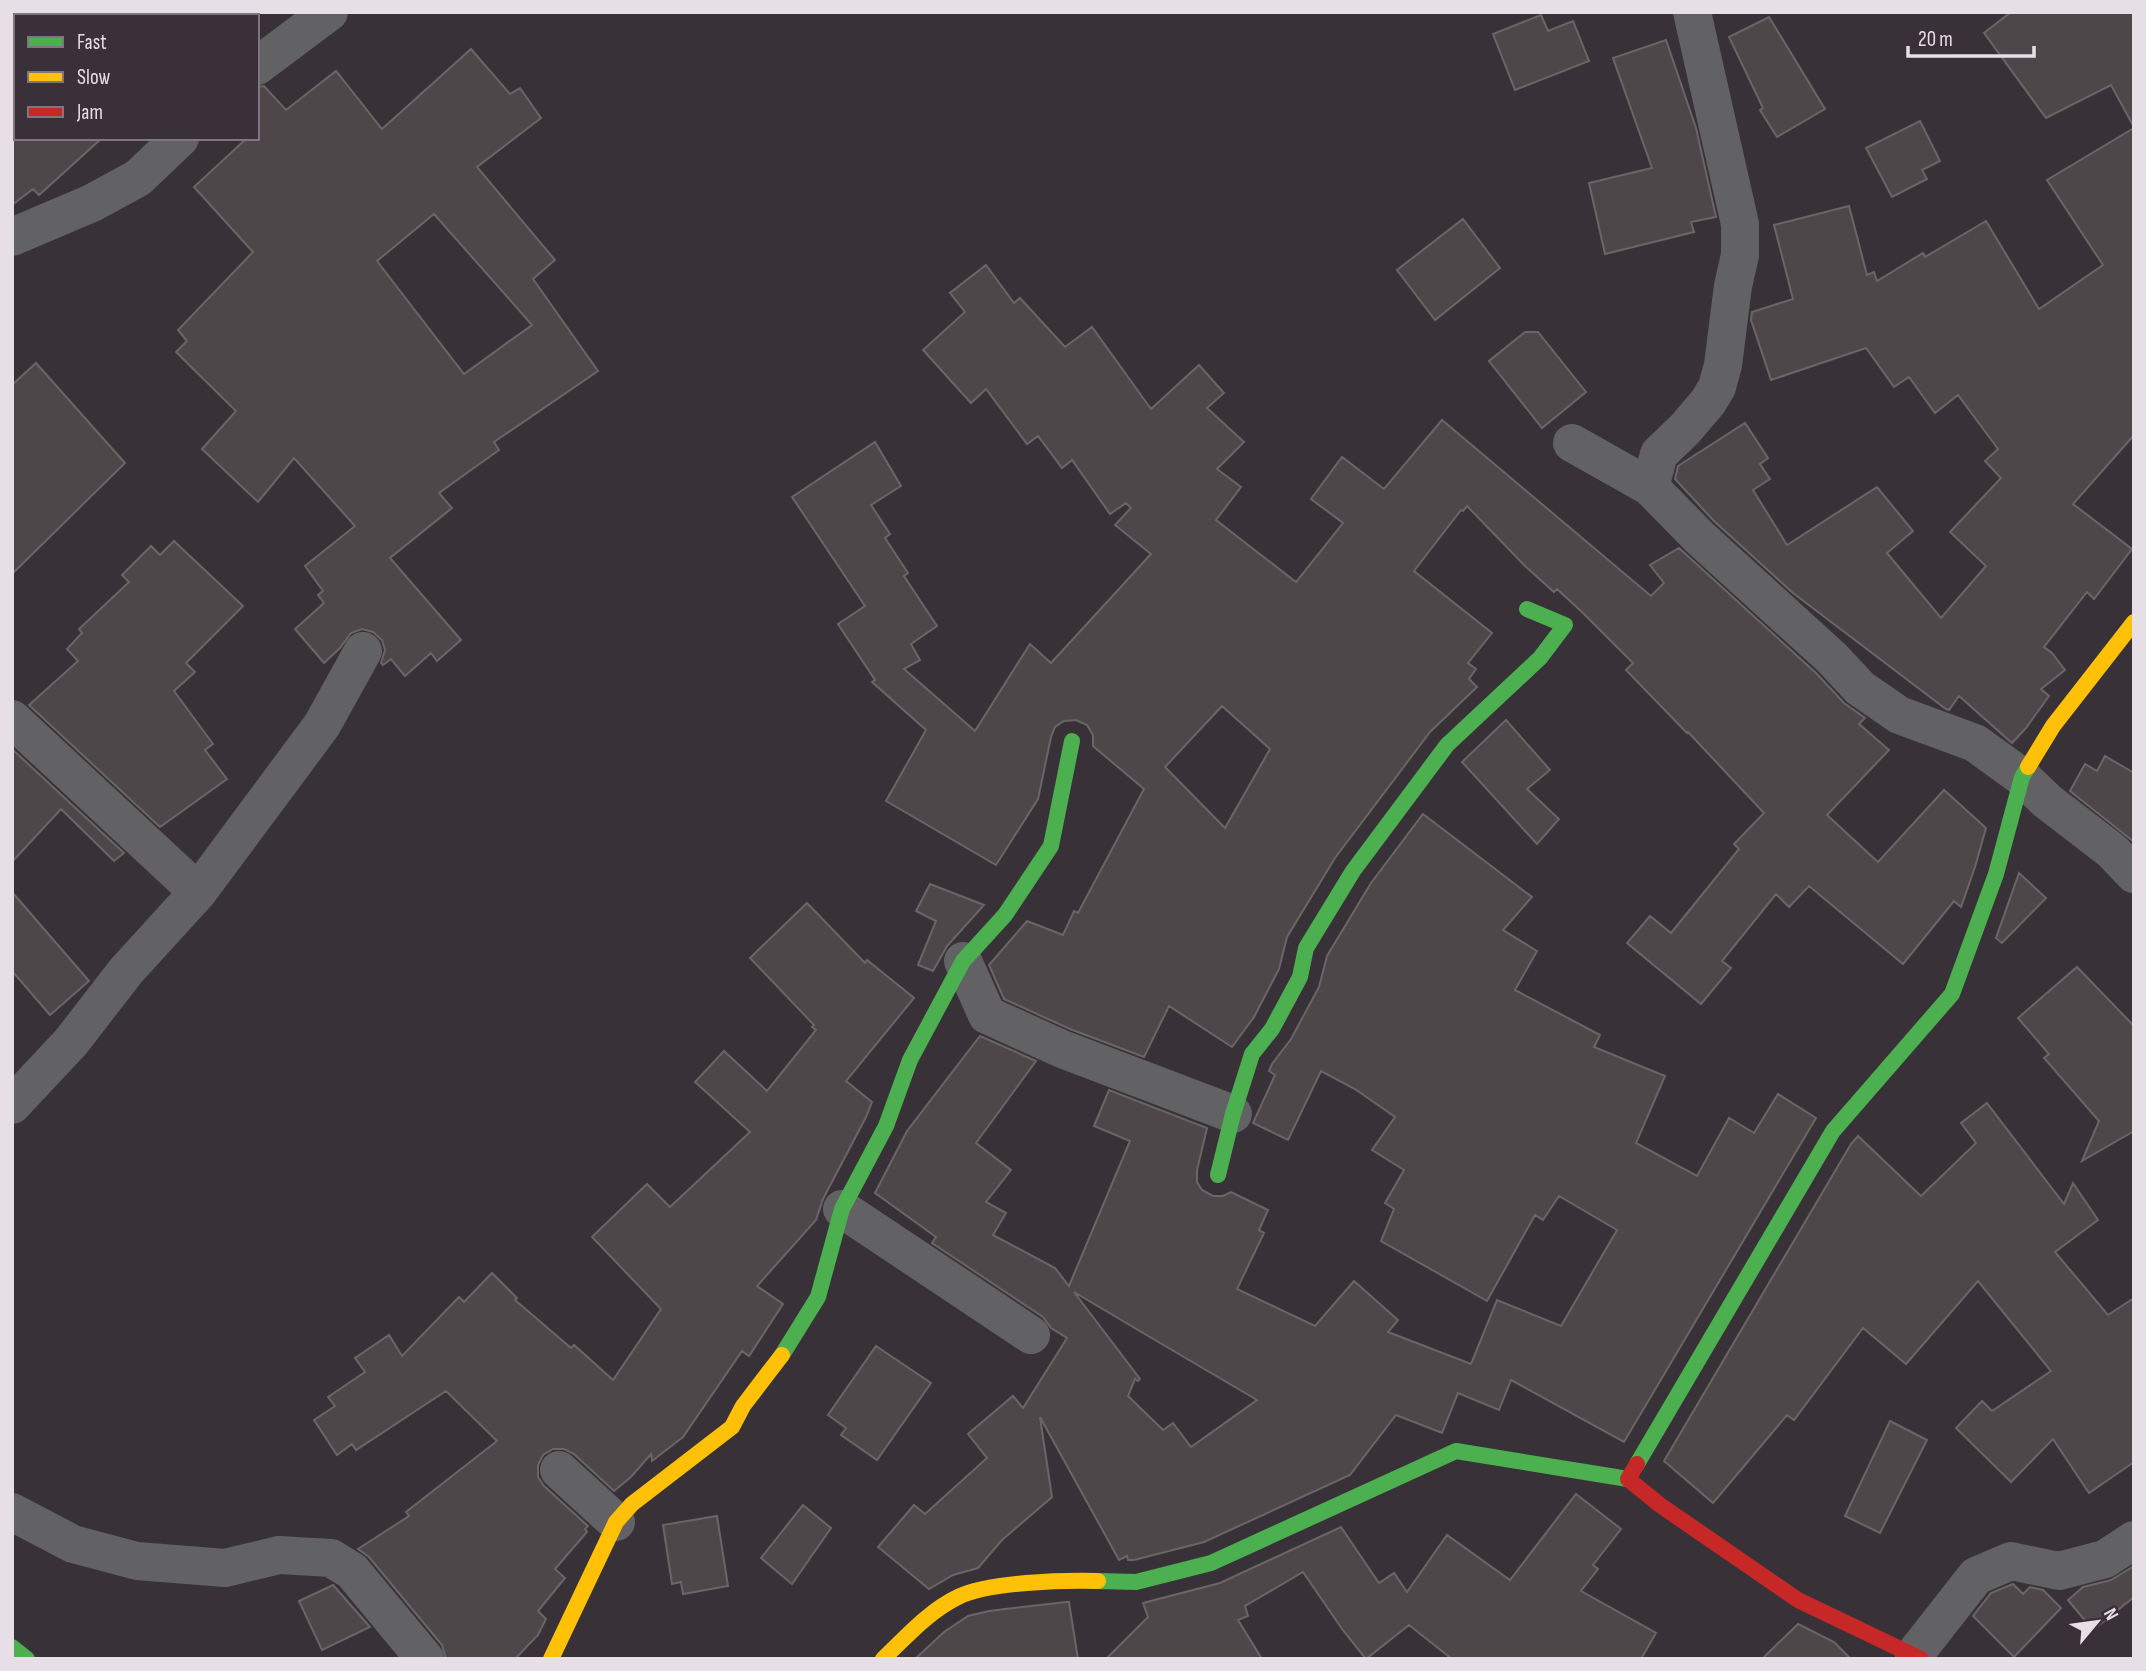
<svg xmlns="http://www.w3.org/2000/svg" width="2146" height="1671" font-family="'Sofia Sans Condensed',sans-serif">
<style>
.building{fill:#4d4749;stroke:#6b6566;stroke-width:2;fill-rule:evenodd}
.lines{fill:none;stroke-linecap:round;stroke-linejoin:round}
.street{stroke:#626163;stroke-width:38}
.fast{stroke:#4caf50;stroke-width:16}
.slow{stroke:#ffc107;stroke-width:16}
.jam{stroke:#c62828;stroke-width:16}
</style>
<rect width="100%" height="100%" fill="#383238"/>
<path class="building" d="M 2011,12 L 2134,12 L 2134,127 L 2111,85 L 2046,118 L 1984,33 Z
M 1541,15 L 1548,31 L 1573,21 L 1589,61 L 1515,90 L 1493,34 Z
M 1769,17 L 1825,109 L 1777,137 L 1760,110 L 1763,108 L 1729,37 Z
M 1666,40 L 1696,128 L 1716,217 L 1691,222 L 1694,232 L 1605,254 L 1589,183 L 1652,168 L 1613,58 Z
M 471,49 L 510,94 L 520,88 L 541,118 L 477,167 L 555,260 L 533,279 L 598,371 L 494,442 L 499,450 L 439,493 L 452,508 L 390,558 L 461,640 L 437,661 L 431,653 L 405,676 L 391,659 L 383,665 L 381,663 L 385,650 L 382,640 L 373,632 L 362,629 L 351,633 L 340,648 L 324,663 L 295,629 L 324,603 L 318,595 L 323,591 L 305,566 L 355,526 L 294,458 L 258,502 L 202,449 L 236,411 L 176,352 L 187,341 L 178,330 L 253,252 L 194,187 L 247,138 L 257,138 L 257,87 L 264,86 L 286,110 L 336,71 L 382,129 ZM 434,214 L 532,325 L 464,374 L 377,261 Z
M 1920,121 L 1940,161 L 1922,170 L 1927,179 L 1892,197 L 1866,148 Z
M 2134,128 L 2134,435 L 2073,504 L 2132,549 L 2094,599 L 2087,592 L 2044,647 L 2052,653 L 2065,670 L 2041,689 L 2049,696 L 2026,728 L 2012,743 L 1959,696 L 1949,710 L 1946,709 L 1793,593 L 1714,521 L 1675,479 L 1678,466 L 1745,423 L 1768,458 L 1760,464 L 1770,479 L 1753,490 L 1787,545 L 1877,487 L 1913,531 L 1887,553 L 1941,618 L 1986,566 L 1950,532 L 2001,478 L 1985,461 L 1998,449 L 1958,395 L 1935,413 L 1909,377 L 1894,387 L 1866,348 L 1771,380 L 1751,320 L 1752,312 L 1793,299 L 1774,225 L 1849,206 L 1867,275 L 1874,272 L 1877,281 L 1923,253 L 1925,257 L 1986,221 L 2039,309 L 2103,265 L 2047,180 Z
M 12,138 L 102,138 L 39,195 L 33,189 L 12,205 Z
M 1463,219 L 1500,268 L 1435,320 L 1397,270 Z
M 986,265 L 1014,303 L 1020,298 L 1065,347 L 1092,327 L 1151,409 L 1199,365 L 1224,393 L 1207,408 L 1244,442 L 1217,469 L 1241,487 L 1216,520 L 1296,582 L 1343,523 L 1311,499 L 1342,457 L 1384,489 L 1442,420 L 1651,596 L 1664,583 L 1650,565 L 1679,548 L 1817,674 L 1844,703 L 1865,718 L 1859,724 L 1889,750 L 1827,815 L 1878,862 L 1944,790 L 1986,828 L 1975,867 L 1961,907 L 1954,901 L 1903,964 L 1809,886 L 1789,907 L 1776,894 L 1722,961 L 1731,968 L 1701,1004 L 1627,943 L 1650,916 L 1671,933 L 1739,849 L 1734,844 L 1764,813 L 1688,732 L 1687,733 L 1626,670 L 1633,663 L 1583,613 L 1557,589 L 1554,592 L 1525,566 L 1467,506 L 1463,511 L 1461,510 L 1414,571 L 1492,633 L 1468,663 L 1476,669 L 1469,679 L 1477,687 L 1430,732 L 1335,858 L 1287,937 L 1279,969 L 1254,1017 L 1232,1047 L 1169,1006 L 1144,1057 L 1070,1029 L 1004,999 L 989,965 L 1027,921 L 1063,935 L 1074,911 L 1078,913 L 1144,789 L 1093,746 L 1093,735 L 1087,725 L 1076,720 L 1064,721 L 1055,727 L 1051,737 L 1038,799 L 996,865 L 886,801 L 926,730 L 872,682 L 875,680 L 838,624 L 865,606 L 792,497 L 875,442 L 901,486 L 871,505 L 890,534 L 885,538 L 908,573 L 904,576 L 937,626 L 911,644 L 920,660 L 904,669 L 975,731 L 1030,644 L 1051,663 L 1151,554 L 1115,525 L 1131,508 L 1126,503 L 1110,514 L 1072,460 L 1062,468 L 1038,436 L 1027,444 L 986,389 L 971,403 L 923,350 L 965,312 L 950,293 ZM 1222,706 L 1270,749 L 1225,828 L 1165,767 Z
M 1525,332 L 1538,332 L 1586,392 L 1542,428 L 1489,361 Z
M 36,363 L 125,463 L 12,574 L 12,385 Z
M 174,541 L 243,606 L 186,663 L 195,672 L 174,691 L 213,744 L 205,750 L 227,779 L 160,827 L 29,705 L 78,661 L 67,649 L 82,633 L 79,629 L 129,582 L 122,575 L 151,546 L 160,555 Z
M 1506,720 L 1550,770 L 1527,789 L 1559,819 L 1537,844 L 1462,762 Z
M 12,749 L 124,853 L 114,861 L 61,809 L 12,862 Z
M 2105,756 L 2134,773 L 2134,842 L 2070,791 L 2085,764 L 2097,771 Z
M 1423,814 L 1532,897 L 1503,930 L 1537,951 L 1515,990 L 1600,1035 L 1594,1047 L 1665,1076 L 1636,1143 L 1697,1176 L 1729,1118 L 1754,1133 L 1778,1094 L 1816,1118 L 1624,1442 L 1511,1380 L 1499,1410 L 1458,1393 L 1442,1433 L 1396,1415 L 1350,1475 L 1204,1542 L 1134,1560 L 1128,1560 L 1127,1556 L 1119,1560 L 1040,1417 L 1052,1497 L 1002,1540 L 978,1568 L 953,1575 L 929,1589 L 878,1547 L 914,1505 L 925,1514 L 987,1458 L 968,1434 L 1013,1396 L 1023,1408 L 1067,1338 L 1051,1328 L 1043,1317 L 932,1243 L 936,1237 L 875,1193 L 907,1131 L 980,1036 L 1036,1061 L 976,1143 L 1011,1170 L 986,1202 L 1006,1213 L 993,1235 L 1055,1268 L 1069,1286 L 1130,1141 L 1094,1126 L 1109,1090 L 1207,1128 L 1197,1170 L 1197,1182 L 1202,1190 L 1213,1196 L 1223,1196 L 1231,1192 L 1268,1210 L 1259,1230 L 1264,1233 L 1237,1289 L 1315,1326 L 1354,1281 L 1398,1320 L 1388,1332 L 1471,1364 L 1497,1300 L 1561,1326 L 1617,1230 L 1559,1196 L 1543,1220 L 1535,1215 L 1487,1301 L 1381,1241 L 1394,1209 L 1385,1203 L 1404,1170 L 1372,1150 L 1395,1117 L 1355,1089 L 1321,1071 L 1288,1140 L 1253,1123 L 1275,1075 L 1269,1071 L 1272,1064 L 1291,1039 L 1319,987 L 1327,956 L 1371,883 ZM 1074,1292 L 1138,1330 L 1257,1400 L 1191,1447 L 1173,1423 L 1163,1430 L 1128,1396 L 1135,1379 L 1138,1381 L 1140,1379 Z
M 2019,873 L 2046,898 L 2002,943 L 1996,938 Z
M 930,884 L 984,905 L 947,946 L 933,971 L 918,965 L 936,921 L 916,911 Z
M 12,892 L 89,981 L 50,1015 L 12,971 Z
M 807,903 L 865,963 L 867,960 L 914,998 L 846,1081 L 872,1102 L 866,1117 L 823,1199 L 816,1220 L 757,1286 L 783,1304 L 749,1356 L 742,1351 L 683,1437 L 652,1461 L 651,1454 L 631,1477 L 614,1491 L 574,1454 L 564,1449 L 553,1449 L 543,1455 L 538,1465 L 538,1477 L 544,1486 L 588,1526 L 585,1529 L 587,1532 L 555,1569 L 565,1578 L 538,1611 L 546,1619 L 538,1635 L 515,1659 L 446,1659 L 442,1645 L 369,1557 L 358,1549 L 409,1516 L 406,1512 L 497,1441 L 446,1391 L 356,1450 L 352,1444 L 337,1455 L 314,1420 L 335,1406 L 328,1397 L 365,1372 L 355,1358 L 389,1335 L 402,1356 L 459,1297 L 464,1302 L 492,1273 L 517,1298 L 515,1300 L 571,1348 L 574,1345 L 613,1380 L 661,1309 L 592,1237 L 647,1184 L 670,1207 L 750,1132 L 695,1082 L 724,1051 L 767,1091 L 816,1030 L 812,1027 L 814,1025 L 750,958 Z
M 2077,967 L 2134,1026 L 2134,1131 L 2082,1161 L 2099,1121 L 2044,1058 L 2049,1054 L 2018,1018 Z
M 1987,1103 L 2064,1204 L 2073,1183 L 2098,1220 L 2055,1252 L 2108,1315 L 2134,1298 L 2134,1462 L 2089,1493 L 2053,1439 L 2011,1482 L 1956,1428 L 1982,1401 L 1992,1411 L 2051,1371 L 1978,1281 L 1906,1364 L 1863,1328 L 1794,1420 L 1787,1415 L 1713,1503 L 1664,1461 L 1851,1144 L 1858,1136 L 1921,1196 L 1976,1143 L 1961,1123 Z
M 876,1346 L 931,1383 L 877,1460 L 841,1435 L 846,1428 L 828,1415 Z
M 1890,1421 L 1927,1440 L 1880,1533 L 1845,1516 Z
M 1576,1494 L 1621,1529 L 1593,1565 L 1598,1569 L 1581,1591 L 1656,1633 L 1641,1659 L 1452,1659 L 1409,1625 L 1366,1659 L 1342,1629 L 1303,1572 L 1245,1606 L 1248,1616 L 1238,1620 L 1262,1659 L 1106,1659 L 1148,1617 L 1143,1603 L 1220,1583 L 1341,1527 L 1379,1583 L 1394,1573 L 1407,1592 L 1447,1535 L 1510,1580 Z
M 803,1505 L 831,1528 L 792,1584 L 761,1558 Z
M 717,1516 L 728,1586 L 683,1594 L 681,1582 L 672,1584 L 663,1525 Z
M 2134,1566 L 2134,1597 L 2093,1630 L 2068,1600 L 2083,1587 L 2111,1580 Z
M 2013,1584 L 2023,1594 L 2030,1587 L 2043,1590 L 2061,1608 L 2014,1657 L 1973,1616 L 1991,1593 Z
M 333,1585 L 370,1627 L 322,1650 L 299,1601 Z
M 1066,1602 L 1069,1602 L 1078,1659 L 915,1659 L 944,1632 L 968,1616 L 989,1611 Z
M 1798,1624 L 1834,1642 L 1851,1659 L 1762,1659 Z"/>
<g class="lines">
<path class="street" d="M 257,66 L 329,12
M 12,237 L 92,203 L 138,178 L 180,138
M 1572,443 L 1650,487 L 1699,537 L 1832,658 L 1860,688 L 1899,715 L 1975,743 L 2022,777 L 2047,801 L 2112,851 L 2134,874
M 1650,487 L 1659,454 L 1685,429 L 1708,402 L 1717,387 L 1723,365 L 1733,286 L 1740,255 L 1740,224 L 1692,12
M 12,719 L 198,892
M 963,961 L 987,1015 L 1062,1049 L 1233,1114
M 12,1105 L 71,1042 L 126,971 L 198,892 L 322,725 L 363,651
M 842,1209 L 1031,1335
M 559,1470 L 616,1522
M 12,1512 L 73,1544 L 137,1561 L 225,1568 L 279,1555 L 331,1558 L 352,1571 L 425,1659
M 1914,1655 L 1976,1576 L 2011,1561 L 2059,1571 L 2105,1559 L 2134,1540"/>
<path class="fast" d="M 1218,1175 L 1233,1114 L 1252,1054 L 1272,1029 L 1300,977 L 1306,948 L 1353,871 L 1447,745 L 1540,658 L 1565,625 L 1527,609
M 782,1355 L 818,1297 L 842,1209 L 886,1126 L 910,1060 L 963,961 L 1005,915 L 1051,846 L 1072,741
M 1637,1464 L 1833,1131 L 1952,994 L 1996,874 L 2022,777 L 2028,767
M 1098,1581 L 1136,1582 L 1211,1563 L 1456,1451 L 1628,1479
M 12,1647 L 27,1659"/>
<path class="slow" d="M 2028,767 L 2053,726 L 2134,622
M 551,1659 L 616,1522 L 632,1504 L 732,1427 L 743,1406 L 782,1355
M 883,1659 C 906,1637 929,1611 958,1597 C 988,1582 1064,1580 1098,1581"/>
<path class="jam" d="M 1637,1464 L 1628,1479 L 1660,1505 L 1798,1600 L 1921,1659"/>
</g>
<rect width="2146" height="1671" fill="none" stroke="#e6e0e6" stroke-width="28"/>
<rect x="14" y="14" width="245" height="126" fill="#3a303a" stroke="#7f767f" stroke-width="2"/>
<rect x="28" y="37" width="35" height="10" fill="#4caf50" stroke="#7f767f" stroke-width="2"/>
<text x="77" y="49" font-size="21" fill="#e6e0e6">Fast</text>
<rect x="28" y="72" width="35" height="10" fill="#ffc107" stroke="#7f767f" stroke-width="2"/>
<text x="77" y="84" font-size="21" fill="#e6e0e6">Slow</text>
<rect x="28" y="107" width="35" height="10" fill="#c62828" stroke="#7f767f" stroke-width="2"/>
<text x="77" y="119" font-size="21" fill="#e6e0e6">Jam</text>
<g transform="translate(2097 1622) rotate(61)" stroke="#3a303a" stroke-width="5" paint-order="stroke">
<path d="M0-5L12 26L0 18L-12 26Z" fill="#e6e0e6"/>
<text y="-10" font-size="19" font-weight="bold" text-anchor="middle" fill="#e6e0e6">N</text>
</g>
<path d="M1908 46v10h126v-10" fill="none" stroke="#e6e0e6" stroke-width="3.5"/>
<text x="1918" y="46" font-size="21" fill="#e6e0e6" stroke="#3a303a" stroke-width="5" paint-order="stroke">20 m</text>
</svg>
